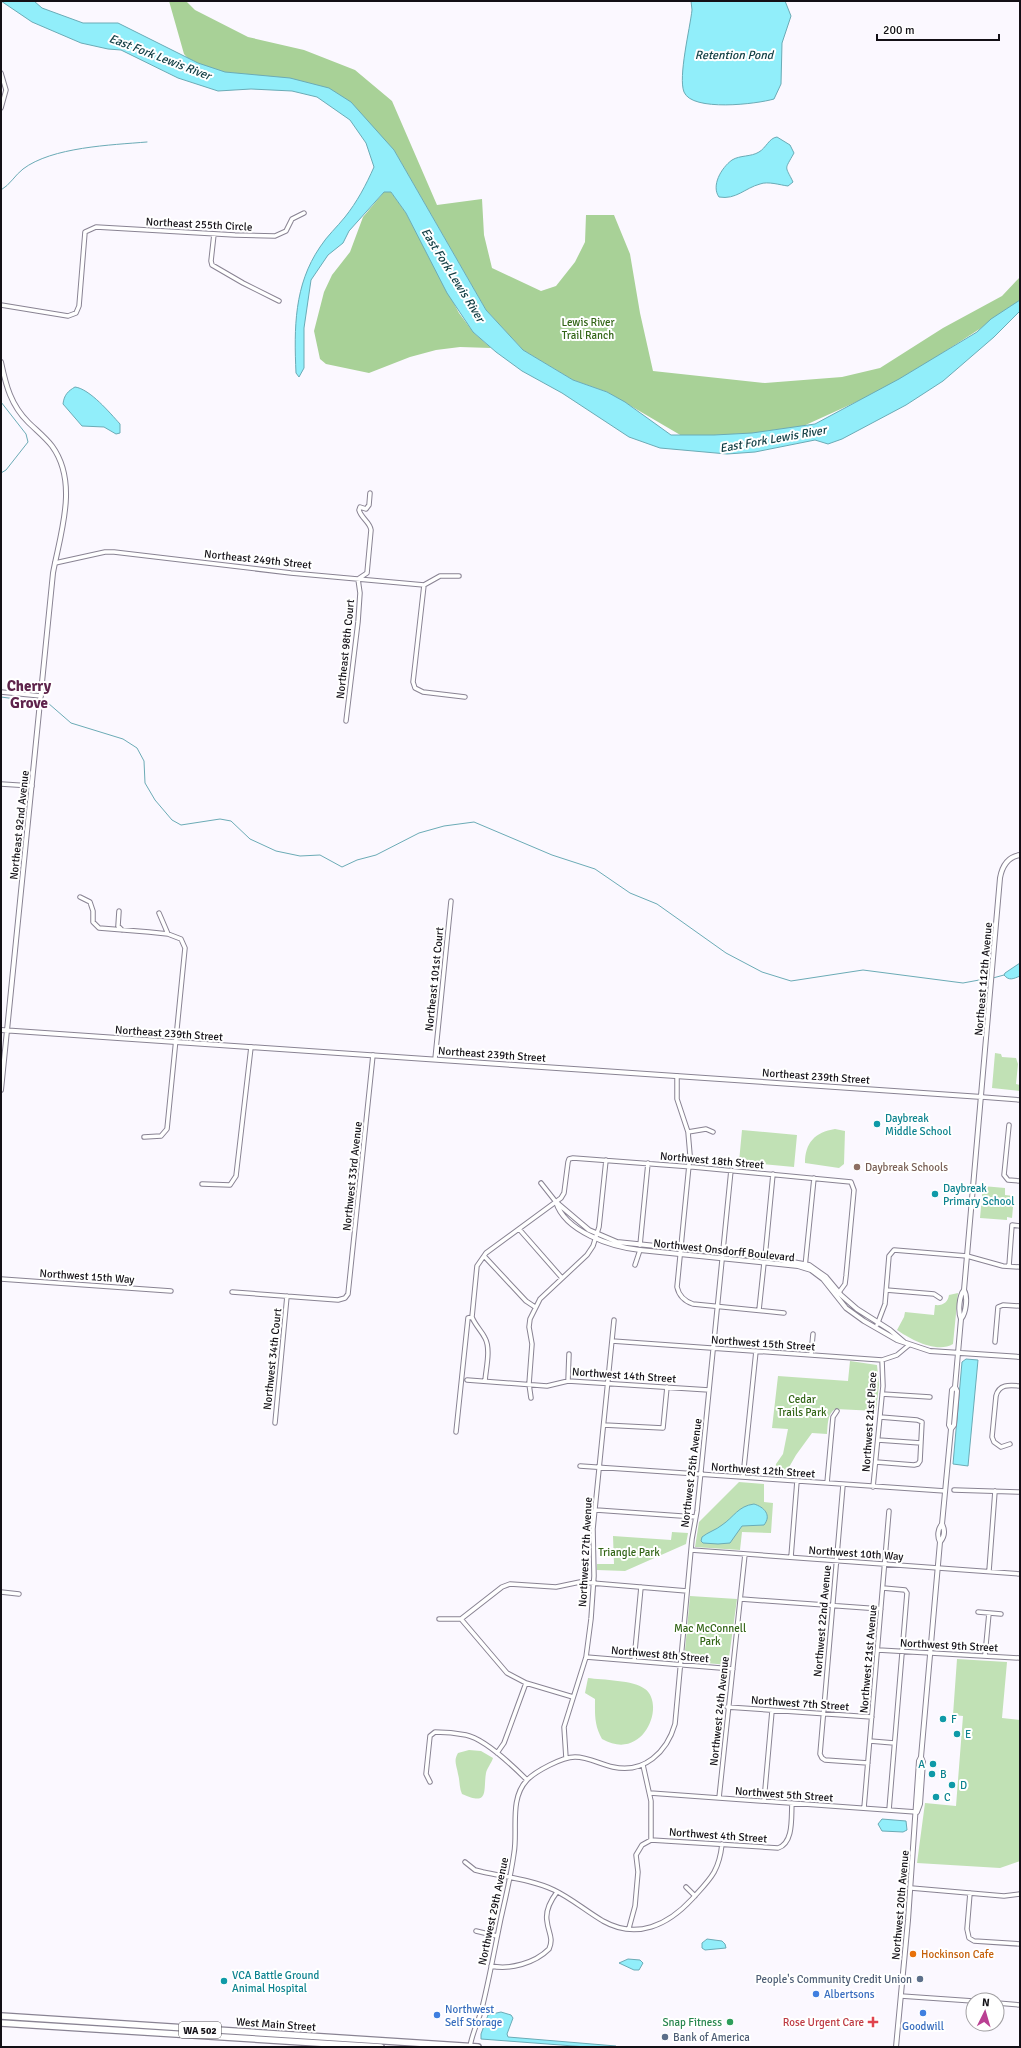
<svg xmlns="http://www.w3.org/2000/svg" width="1021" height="2048" font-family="Signika,sans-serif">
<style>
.green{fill:#c1e1b5}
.forest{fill:#a8d197}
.water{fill:#91eefa;stroke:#6babb6}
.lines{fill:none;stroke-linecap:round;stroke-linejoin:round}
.stream{stroke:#6babb6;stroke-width:1}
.minor-casing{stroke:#898393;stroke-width:5.5}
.tertiary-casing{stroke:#898393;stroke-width:6}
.trunk-casing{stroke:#898393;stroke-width:8}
.minor{stroke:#fff;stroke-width:3.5}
.tertiary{stroke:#fff;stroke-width:4}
.trunk{stroke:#fff;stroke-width:5.5}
.culture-dot{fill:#0f9aa8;stroke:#fff;stroke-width:1.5}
.education-dot{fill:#8d6e63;stroke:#fff;stroke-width:1.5}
.food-dot{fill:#e8710a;stroke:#fff;stroke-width:1.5}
.service-dot{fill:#5c6f8a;stroke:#fff;stroke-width:1.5}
.shop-dot{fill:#3f7fe0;stroke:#fff;stroke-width:1.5}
.leisure-dot{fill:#2e9e5b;stroke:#fff;stroke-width:1.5}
.health-dot{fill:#e0444e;stroke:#fff;stroke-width:1.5}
.labels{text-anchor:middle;stroke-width:4;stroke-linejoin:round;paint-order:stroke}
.shield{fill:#fff;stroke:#5a585c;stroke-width:1}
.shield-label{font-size:10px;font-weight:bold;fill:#131016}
.street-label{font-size:11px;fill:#131016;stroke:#fff}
.park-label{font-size:11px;fill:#326416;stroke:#fff}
.culture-label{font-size:11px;fill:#0d838f;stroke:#fff;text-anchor:start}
.education-label{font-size:11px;fill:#785e54;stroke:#fff;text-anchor:start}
.food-label{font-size:11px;fill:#c56008;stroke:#fff;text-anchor:start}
.service-label{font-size:11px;fill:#4e5e75;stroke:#fff;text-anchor:end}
.shop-label{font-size:11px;fill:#366cbe;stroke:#fff;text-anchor:start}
.leisure-label{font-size:11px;fill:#27864d;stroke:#fff;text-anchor:end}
.health-label{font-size:11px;fill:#be3a42;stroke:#fff;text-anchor:end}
.water-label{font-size:12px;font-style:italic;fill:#144046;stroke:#fff}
.district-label{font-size:15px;font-weight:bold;fill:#5e234b;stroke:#fff}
</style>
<rect width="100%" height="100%" fill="#fbf8ff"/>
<path class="green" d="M 995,1053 L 1001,1054 L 1002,1057 L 1016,1058 L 1018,1064 L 1016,1084 L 1020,1085 L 1020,1091 L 992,1088 Z
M 835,1129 L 845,1131 L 844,1164 L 839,1168 L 805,1163 C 805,1143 815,1132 835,1129 Z
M 742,1130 L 797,1135 L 794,1167 L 739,1162 Z
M 983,1186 L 1005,1188 L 1005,1195 L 1014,1196 L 1012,1218 L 1007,1217 L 1007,1220 L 980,1218 Z
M 958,1293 L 953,1344 C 937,1354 910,1339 897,1330 L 904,1317 L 905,1312 L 934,1315 L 935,1305 C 943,1306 948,1302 949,1295 Z
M 850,1361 L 877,1365 L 879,1385 L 876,1411 L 836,1409 C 827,1413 828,1425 827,1434 L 812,1433 L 796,1455 L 784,1476 L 775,1476 L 776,1464 L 783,1454 L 788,1429 L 772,1428 L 778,1376 L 848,1381 Z
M 739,1482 L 764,1484 L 764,1502 L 773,1503 L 771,1533 L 742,1532 L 740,1550 L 695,1547 L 699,1522 Z
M 672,1532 L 688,1533 L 686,1544 L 625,1571 L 597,1570 L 597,1564 L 614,1564 L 613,1536 L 671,1540 Z
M 690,1596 L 737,1599 L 728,1665 L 684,1661 Z
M 957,1659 L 1007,1662 L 1002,1718 L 1020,1720 L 1020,1861 L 1000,1868 L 917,1863 L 925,1803 L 956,1806 L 963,1716 L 953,1715 Z
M 588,1678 C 602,1680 634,1680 645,1689 C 666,1704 644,1763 602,1739 C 594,1725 595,1714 595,1699 L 585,1693 Z
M 469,1750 L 481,1751 L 493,1758 C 491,1764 487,1768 486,1773 C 483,1790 490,1807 462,1794 C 459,1787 460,1781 458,1774 C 457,1766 453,1761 458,1753 Z"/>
<path class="forest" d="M 169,1 L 186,1 L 195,10 L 248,37 L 304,50 L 355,70 L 392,101 L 437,205 L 482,199 L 484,235 L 492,268 L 541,291 L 556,286 L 575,262 L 585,242 L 586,215 L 614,215 L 630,254 L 640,313 L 653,371 L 765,383 L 842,377 L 880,368 L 943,328 L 1002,296 L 1020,277 L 1020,303 L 902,379 L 878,392 L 799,428 L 738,436 L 682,436 L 607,392 L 573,380 L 523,350 L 486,310 L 394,150 L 379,135 L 360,124 L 326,95 L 224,76 L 191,62 L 184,54 Z
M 384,192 L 391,192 L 406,213 L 459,313 L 473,332 L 491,348 L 460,347 L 436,350 L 410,357 L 369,373 L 326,364 L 320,359 L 314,331 L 324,292 L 332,275 L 350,252 L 363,217 Z"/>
<path class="water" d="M 1,1 L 34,1 L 42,8 L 83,23 L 118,23 L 198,63 L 225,72 L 290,78 L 329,88 L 351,102 L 394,150 L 486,310 L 523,350 L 573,380 L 607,392 L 625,402 L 671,435 L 714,435 L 752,433 L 815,424 L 899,379 L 977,332 L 991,319 L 1020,300 L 1020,311 L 994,337 L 943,381 L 906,405 L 842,439 L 828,444 L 815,440 L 755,452 L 727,454 L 660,448 L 629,437 L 562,393 L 522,371 L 496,352 L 473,332 L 447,293 L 406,213 L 391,192 L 384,192 L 349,231 L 343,243 L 328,255 L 311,280 L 304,328 L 304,368 L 299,377 L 296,373 C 294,328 294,285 320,247 C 327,236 337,227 345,217 C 357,202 366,185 374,167 L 366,143 L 350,120 L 317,97 L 292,91 L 251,89 L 218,91 L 178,78 L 121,50 L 108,49 L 81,43 L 32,22 Z
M 691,1 L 785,1 L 791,16 L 782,43 L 781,84 L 774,99 C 757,104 692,112 684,92 C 678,77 690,28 692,10 Z
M 777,137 L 790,145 L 794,153 C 784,171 785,165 793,182 L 788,186 C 780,185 768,181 760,184 C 745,188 736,200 719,197 C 711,186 721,168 732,160 C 740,155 751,157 759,152 C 766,148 769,138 777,137 Z
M 75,387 C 90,389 110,413 120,424 L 120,433 L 116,434 L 104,427 L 82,426 L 63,404 C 64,395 68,391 75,387 Z
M 1020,963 L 1020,976 C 1013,979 1009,981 1004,975 L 1005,973 Z
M 966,1359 L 978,1360 L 968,1466 L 953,1464 L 962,1362 Z
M 754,1504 C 764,1507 772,1515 764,1525 L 742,1526 L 730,1543 L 718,1544 L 703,1543 L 701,1541 L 702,1537 C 708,1532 716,1530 722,1525 C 734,1517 738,1506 754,1504 Z
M 882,1819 L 906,1821 L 907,1830 L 903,1832 L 882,1831 L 878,1824 Z
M 707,1939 L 722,1941 L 725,1944 L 726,1948 L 705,1950 L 702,1948 L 702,1943 Z
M 628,1959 L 640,1960 L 643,1963 L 639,1970 L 634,1970 L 619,1963 Z
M 501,2012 L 511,2015 L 513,2018 L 507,2034 L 508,2037 L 616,2046 L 616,2047 L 587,2047 L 481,2039 L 481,2034 L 488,2015 Z"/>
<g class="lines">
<path class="stream" d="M 1,190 C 10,185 15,175 23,169 C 52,147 111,145 147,142
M 1,402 L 26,434 L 28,442 L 6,470 L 1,473
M 1,697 L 38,702
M 42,702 L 48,703 L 71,723 L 123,739 L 137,748 L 144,761 L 145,783 L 155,800 L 172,820 L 181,825 L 220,819 L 231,821 L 250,839 L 276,851 L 300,856 L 320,855 L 342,867 L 357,860 L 376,855 L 419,833 L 444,826 L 474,822 L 552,855 L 595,869 L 630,893 L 657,904 L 726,953 L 762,972 L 791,981 L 863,970 L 963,983 L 990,978
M 993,978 L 1004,975"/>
<defs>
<path id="minor" d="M 1,73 L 6,90 L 1,108
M 214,234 L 211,261 L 212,265 L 243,283 L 279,301
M 1,305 L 68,316 L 76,313 L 79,306 L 85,232 L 96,227 L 235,235 L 275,236 L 286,231 L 292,219 L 304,213
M 55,563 L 105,552 L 114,552 L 291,573 L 424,585 L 440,576 L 459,576
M 424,585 L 413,682 L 415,688 L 423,692 L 465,697
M 1,692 L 41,696
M 346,721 L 358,622 L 360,593 L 358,579 L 367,573 L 371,530 C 370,522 361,518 359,510 L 360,507 L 366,509 L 369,505 L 370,493
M 1,784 L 32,786
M 80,897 L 90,902 L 93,911 L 93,922 L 99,928 L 149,932 L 168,934 L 181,939 L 185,948 L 167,1129 L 161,1136 L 144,1137
M 119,911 L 118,926 L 122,930
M 159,913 L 168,934
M 435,1059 L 451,901
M 677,1076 L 677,1099 L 688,1132 L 690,1155 L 677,1287 C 679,1296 684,1301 693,1304 L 784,1313
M 982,1097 L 1020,1100
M 1009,1125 L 1004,1175 L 1008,1180 L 1020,1181
M 688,1132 L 706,1129 L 713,1132
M 541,1183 L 556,1202
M 202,1184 L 230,1185 L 236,1176 L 251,1047
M 519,1229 L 562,1278
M 640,1245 L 648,1163
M 484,1256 L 526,1301 L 535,1307
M 765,1257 L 773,1174
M 635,1265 L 640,1250
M 1009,1266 L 1012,1225 L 1020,1226
M 805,1267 L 814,1178
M 1,1279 L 171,1291
M 886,1290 L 934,1294 L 940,1298
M 232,1292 L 338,1300 L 345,1298 L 348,1294 L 373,1055
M 759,1310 L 764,1263
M 877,1325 L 885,1304 L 889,1256 L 894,1250 L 967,1256 L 1003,1266 L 1020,1267
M 612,1341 L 882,1360 L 897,1355 L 909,1345
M 995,1342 L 998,1307 L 1003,1305 L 1020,1306
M 811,1355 L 813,1334
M 467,1380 L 547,1386 L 568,1381 L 709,1390
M 485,1381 C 486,1368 491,1349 485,1338 C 481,1330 475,1325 472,1317 L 477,1266 L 486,1253 L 561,1198 L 564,1193 L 568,1162 L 569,1159 L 573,1158 L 693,1167 L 851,1182 L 854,1190 L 846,1276 L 845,1284 L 837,1295
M 568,1381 L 569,1354
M 882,1394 L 930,1397
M 531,1398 L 529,1384 L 532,1344 L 529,1327 L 530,1319 L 540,1299 L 587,1255 L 593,1246 L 599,1227 L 606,1160
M 275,1423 L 287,1296
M 604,1425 L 663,1428 L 667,1387
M 456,1432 L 468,1318 L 472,1317
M 878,1440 L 921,1443
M 1010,1444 L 1001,1447 L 994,1442 L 992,1437 L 996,1396 C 999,1384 1009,1385 1020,1386
M 876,1462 L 914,1465 L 918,1464 L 920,1461 L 922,1422 L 917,1420 L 880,1417
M 580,1466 L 945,1491
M 743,1477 L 756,1351
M 827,1483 L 833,1417 L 837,1411
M 843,1485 L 820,1754 L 822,1758 L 825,1760 L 868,1763
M 873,1487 L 883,1386 L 882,1360
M 954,1490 L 1020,1492
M 596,1510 L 696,1517
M 691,1550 L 1020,1574
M 791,1557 L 797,1481
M 989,1571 L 995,1491
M 883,1588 L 905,1590 L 907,1593 L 889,1810
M 1,1592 L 19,1594
M 741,1599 L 881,1609
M 978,1612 L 1001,1614
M 439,1619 L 461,1619 L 502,1587 L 510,1584 L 556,1587 L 580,1582 L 687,1591
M 461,1619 L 507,1673 L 526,1683 L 573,1697
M 878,1650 L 1020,1658
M 985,1655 L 989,1613
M 586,1657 L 733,1669
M 634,1661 L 641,1587
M 727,1707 L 872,1717
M 870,1741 L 894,1743
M 497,1753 L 504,1743 L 526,1683
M 566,1758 L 564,1727 L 586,1657 L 591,1619 L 594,1576 L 593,1529 L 614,1320
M 430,1782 L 426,1774 L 430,1736 L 435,1732 C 445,1732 456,1733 466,1735 C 485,1739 513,1766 527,1780
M 650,1793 L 916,1812
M 719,1798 C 727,1716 737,1635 745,1554
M 764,1801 L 772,1711
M 864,1808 L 889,1511
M 651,1840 L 778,1848 C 794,1843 791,1817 792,1803
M 465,1862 L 475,1870 L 483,1872 C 506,1877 533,1880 554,1890 C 571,1898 586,1911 603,1921 C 637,1940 668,1925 692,1899 C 710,1879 719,1872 722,1844
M 686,1887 L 695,1896
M 911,1888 L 1004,1896 L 1020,1894
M 970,1893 L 967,1929 L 969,1938 L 974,1941 L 1020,1944
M 629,1928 L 635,1906 L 638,1872 L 636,1855 L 642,1845 L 651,1840 L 651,1801 L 643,1765
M 476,1931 L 497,1936
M 491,1966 C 510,1970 535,1963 549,1949 C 554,1938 548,1932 547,1921 C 545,1910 551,1900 557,1892
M 901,1996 L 973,2001
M 997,2003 L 1020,2005
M 470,2047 C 472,2032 480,2019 483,2004 C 490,1975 495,1947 501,1918 C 506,1896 511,1875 514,1853 C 518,1830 509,1799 527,1780 C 536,1771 562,1757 575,1757 C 588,1757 600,1764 613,1767 C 644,1774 667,1752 675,1724 L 692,1539 L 697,1511 L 731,1170"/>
<path id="tertiary" d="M 1,362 C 6,386 11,405 28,422 C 36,430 45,437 52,446 C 79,483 60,534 53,573 L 1,1090
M 1,1030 L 982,1097
M 556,1202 C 565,1232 612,1247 640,1250 L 798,1266 L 811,1270 L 823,1279 L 846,1308 L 864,1321 L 897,1340 L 930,1351 L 1020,1357
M 556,1202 L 589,1230 L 617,1242 L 765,1257 L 809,1265 L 826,1277 L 841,1295 L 857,1309 L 890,1330 L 904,1342
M 961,1319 C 966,1313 968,1297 964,1290 L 1000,878 C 1002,867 1007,857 1020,855
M 951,1429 L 949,1425 L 952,1390 L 955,1387
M 940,1542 C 937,1536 938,1529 942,1524
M 917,1812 L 920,1804 L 923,1762 L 921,1757
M 896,2047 L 908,1920 L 919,1761 L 921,1757 L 940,1542 C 945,1536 945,1530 942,1524 L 951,1429 L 954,1425 L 957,1391 L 955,1387 L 961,1319 C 958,1312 959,1296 964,1290"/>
<path id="trunk" d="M 1,2016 L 478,2047
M 1,2023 L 381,2047"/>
</defs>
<use href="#minor" class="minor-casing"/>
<use href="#tertiary" class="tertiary-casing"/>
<use href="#trunk" class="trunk-casing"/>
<use href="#minor" class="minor"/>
<use href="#tertiary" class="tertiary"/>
<use href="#trunk" class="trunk"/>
</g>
<g class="culture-dot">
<circle cx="877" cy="1124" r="4"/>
<circle cx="935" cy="1194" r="4"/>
<circle cx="943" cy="1719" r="4"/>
<circle cx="957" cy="1734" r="4"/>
<circle cx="933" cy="1764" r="4"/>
<circle cx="932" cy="1774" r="4"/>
<circle cx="952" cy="1785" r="4"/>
<circle cx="936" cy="1797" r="4"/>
<circle cx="224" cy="1981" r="4"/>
</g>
<circle class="education-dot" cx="857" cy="1167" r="4"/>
<circle class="food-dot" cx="913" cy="1954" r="4"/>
<g class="service-dot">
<circle cx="920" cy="1979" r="4"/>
<circle cx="665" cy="2037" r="4"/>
</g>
<g class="shop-dot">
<circle cx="816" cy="1994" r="4"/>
<circle cx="923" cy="2013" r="4"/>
<circle cx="437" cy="2015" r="4"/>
</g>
<circle class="leisure-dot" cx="730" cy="2022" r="4"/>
<path class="health-dot" d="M871 2016h4v4h4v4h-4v4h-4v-4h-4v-4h4z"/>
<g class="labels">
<rect class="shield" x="179" y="2022" width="42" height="16" rx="3"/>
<g class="shield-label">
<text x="200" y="2034">WA 502</text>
</g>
<g class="street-label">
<text transform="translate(199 224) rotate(3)" y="4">Northeast 255th Circle</text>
<text transform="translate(258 559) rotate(6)" y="4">Northeast 249th Street</text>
<text transform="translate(345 649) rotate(-84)" y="4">Northeast 98th Court</text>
<text transform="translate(19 825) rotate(-84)" y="4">Northeast 92nd Avenue</text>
<text transform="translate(434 979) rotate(-84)" y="4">Northeast 101st Court</text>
<text transform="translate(983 979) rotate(-85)" y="4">Northeast 112th Avenue</text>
<text transform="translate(169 1033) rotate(4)" y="4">Northeast 239th Street</text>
<text transform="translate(492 1054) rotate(4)" y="4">Northeast 239th Street</text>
<text transform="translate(816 1076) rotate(4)" y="4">Northeast 239th Street</text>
<text transform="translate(712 1160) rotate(5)" y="4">Northwest 18th Street</text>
<text transform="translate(352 1176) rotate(-84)" y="4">Northwest 33rd Avenue</text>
<text transform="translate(724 1250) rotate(6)" y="4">Northwest Onsdorff Boulevard</text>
<text transform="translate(87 1276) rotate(4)" y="4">Northwest 15th Way</text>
<text transform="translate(763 1343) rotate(4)" y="4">Northwest 15th Street</text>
<text transform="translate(272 1359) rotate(-84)" y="4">Northwest 34th Court</text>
<text transform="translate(624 1375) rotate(4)" y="4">Northwest 14th Street</text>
<text transform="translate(869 1422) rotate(-86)" y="4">Northwest 21st Place</text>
<text transform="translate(763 1470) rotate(4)" y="4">Northwest 12th Street</text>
<text transform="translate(691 1473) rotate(-83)" y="4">Northwest 25th Avenue</text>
<text transform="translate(585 1552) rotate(-87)" y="4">Northwest 27th Avenue</text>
<text transform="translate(856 1553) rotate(4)" y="4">Northwest 10th Way</text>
<text transform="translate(822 1621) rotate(-85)" y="4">Northwest 22nd Avenue</text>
<text transform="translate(949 1645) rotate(3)" y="4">Northwest 9th Street</text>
<text transform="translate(660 1654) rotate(5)" y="4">Northwest 8th Street</text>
<text transform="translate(868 1659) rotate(-85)" y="4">Northwest 21st Avenue</text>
<text transform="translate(800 1703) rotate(4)" y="4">Northwest 7th Street</text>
<text transform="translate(719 1711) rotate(-84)" y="4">Northwest 24th Avenue</text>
<text transform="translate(784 1794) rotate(4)" y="4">Northwest 5th Street</text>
<text transform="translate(718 1835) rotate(4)" y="4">Northwest 4th Street</text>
<text transform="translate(900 1905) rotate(-85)" y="4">Northwest 20th Avenue</text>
<text transform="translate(493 1911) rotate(-78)" y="4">Northwest 29th Avenue</text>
<text transform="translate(276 2024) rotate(4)" y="4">West Main Street</text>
</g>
<g class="park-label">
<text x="588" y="326">Lewis River<tspan x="588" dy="13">Trail Ranch</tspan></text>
<text x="802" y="1403">Cedar<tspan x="802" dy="13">Trails Park</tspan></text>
<text x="629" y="1556">Triangle Park</text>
<text x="710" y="1632">Mac McConnell<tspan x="710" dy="13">Park</tspan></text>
</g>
<g class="culture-label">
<text x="885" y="1122">Daybreak<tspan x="885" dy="13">Middle School</tspan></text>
<text x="943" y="1192">Daybreak<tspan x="943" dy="13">Primary School</tspan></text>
<text x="951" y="1723">F</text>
<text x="965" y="1738">E</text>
<text x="925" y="1768" text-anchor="end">A</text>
<text x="940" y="1778">B</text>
<text x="960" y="1789">D</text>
<text x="944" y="1801">C</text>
<text x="232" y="1979">VCA Battle Ground<tspan x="232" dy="13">Animal Hospital</tspan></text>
</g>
<g class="education-label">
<text x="865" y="1171">Daybreak Schools</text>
</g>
<g class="food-label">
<text x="921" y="1958">Hockinson Cafe</text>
</g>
<g class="service-label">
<text x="912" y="1983">People's Community Credit Union</text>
<text x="673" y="2041" text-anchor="start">Bank of America</text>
</g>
<g class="shop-label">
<text x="824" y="1998">Albertsons</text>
<text x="445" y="2013">Northwest<tspan x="445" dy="13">Self Storage</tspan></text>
<text x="923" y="2030" text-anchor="middle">Goodwill</text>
</g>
<g class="leisure-label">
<text x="722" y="2026">Snap Fitness</text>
</g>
<g class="health-label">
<text x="864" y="2026">Rose Urgent Care</text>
</g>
<g class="water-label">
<text x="734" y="59">Retention Pond</text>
<text transform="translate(160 57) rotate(21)" y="4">East Fork Lewis River</text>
<text transform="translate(453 275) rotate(58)" y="4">East Fork Lewis River</text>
<text transform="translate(773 439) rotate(-10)" y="4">East Fork Lewis River</text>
</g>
<g class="district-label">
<text x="29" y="691">Cherry<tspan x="29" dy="17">Grove</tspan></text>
</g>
</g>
<rect width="1021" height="2048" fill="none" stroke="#131016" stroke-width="4"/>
<g transform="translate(985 2012) rotate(5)"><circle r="19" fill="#ffffff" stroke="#a19fa2"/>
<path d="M0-3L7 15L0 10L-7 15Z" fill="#ba4093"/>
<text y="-6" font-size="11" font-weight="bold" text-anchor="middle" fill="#131016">N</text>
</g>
<path d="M877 34v6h122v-6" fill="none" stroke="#131016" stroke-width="2"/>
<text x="883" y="34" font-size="12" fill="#131016" stroke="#ffffff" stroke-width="3" paint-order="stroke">200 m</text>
</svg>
